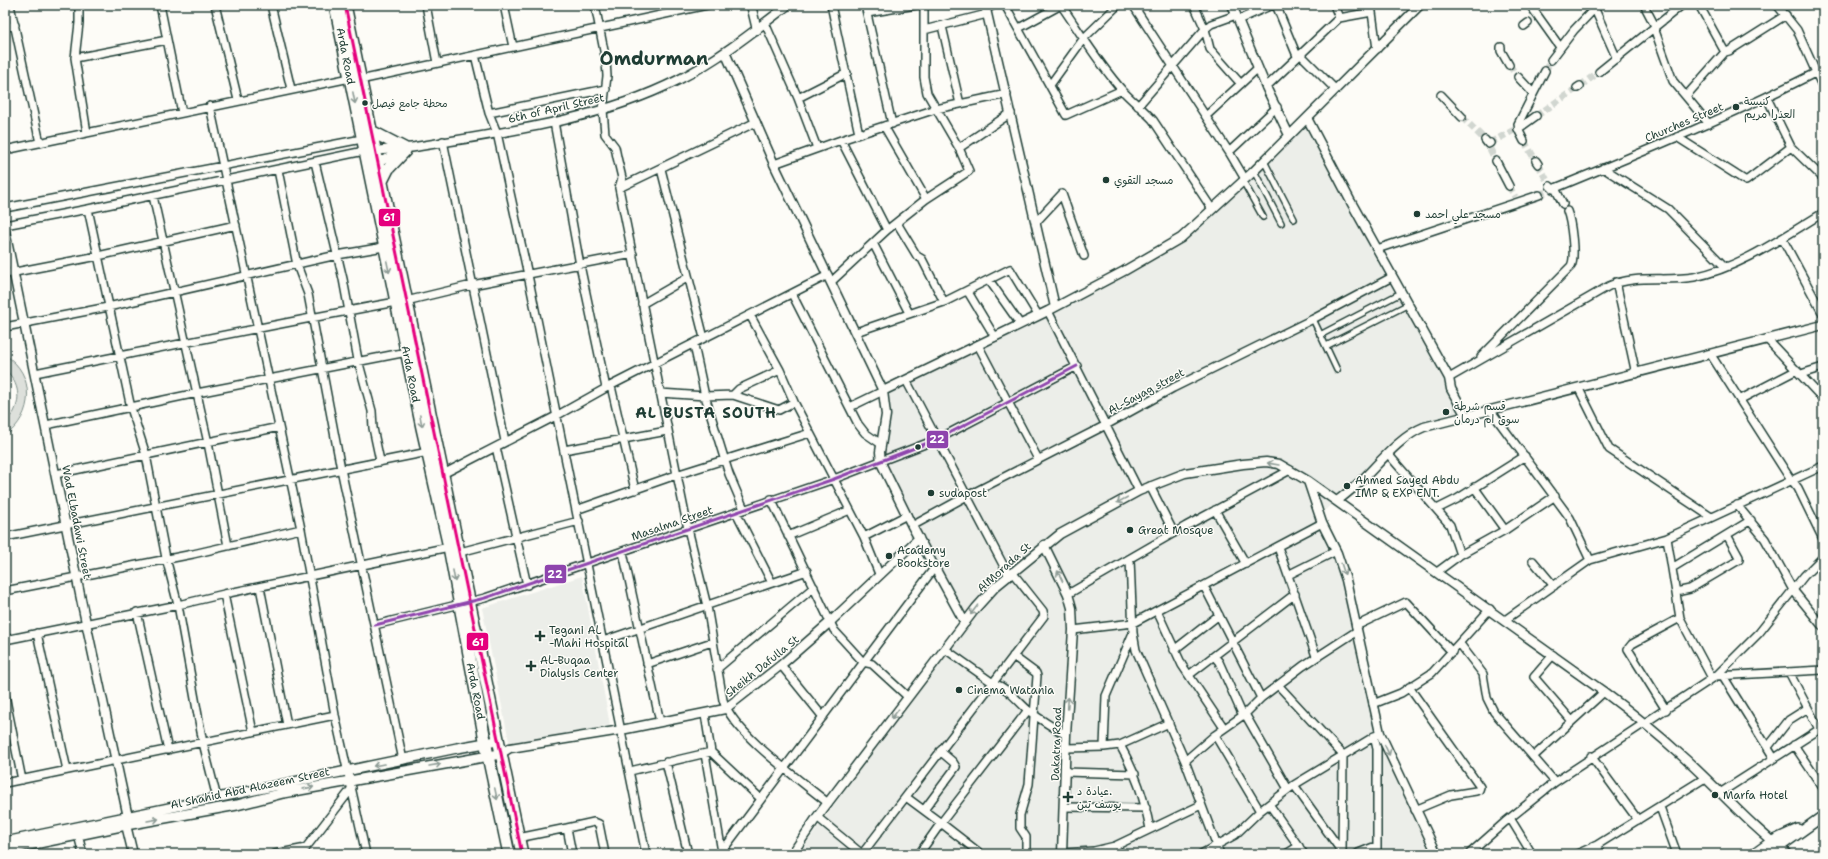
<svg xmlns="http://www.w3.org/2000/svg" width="1828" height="859" font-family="'Shantell Sans','Playpen Sans Arabic',sans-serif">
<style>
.built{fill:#eceee9}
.green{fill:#dde0db;stroke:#7e8e88}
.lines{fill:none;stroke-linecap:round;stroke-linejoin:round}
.minor-tunnel{stroke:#d1d6d0;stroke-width:7;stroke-dasharray:7 3.5;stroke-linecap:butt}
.pedestrian-casing{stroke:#1f3d34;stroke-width:8}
.minor-casing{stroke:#1f3d34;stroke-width:10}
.tertiary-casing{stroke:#1f3d34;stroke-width:11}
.secondary-casing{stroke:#1f3d34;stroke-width:12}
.primary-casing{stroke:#1f3d34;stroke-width:14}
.pedestrian{stroke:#fdfcf7;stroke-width:5}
.minor{stroke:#fdfcf7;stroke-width:7}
.tertiary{stroke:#fdfcf7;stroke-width:8}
.secondary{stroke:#fdfcf7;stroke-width:9}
.primary{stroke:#fdfcf7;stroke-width:11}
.bus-1-casing{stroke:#fdfcf7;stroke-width:6}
.bus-2-casing{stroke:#fdfcf7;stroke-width:6}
.bus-1{stroke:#e5007d;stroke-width:3}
.bus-2{stroke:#8e44ad;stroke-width:3}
.oneway{stroke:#8e9c96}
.bus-dot{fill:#1f3d34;stroke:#fdfcf7;stroke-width:1.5}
.labels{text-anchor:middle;stroke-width:3;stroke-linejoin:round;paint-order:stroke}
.bus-label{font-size:10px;fill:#1f3d34;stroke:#fdfcf7;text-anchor:start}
.street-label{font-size:11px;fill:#1f3d34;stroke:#fdfcf7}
.poi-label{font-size:11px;fill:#1f3d34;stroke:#fdfcf7;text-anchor:start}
.district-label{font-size:15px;font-weight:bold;letter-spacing:1px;fill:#1f3d34;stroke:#fdfcf7}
.town-label{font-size:19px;font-weight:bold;fill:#1f3d34;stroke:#fdfcf7}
.line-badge{stroke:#fdfcf7;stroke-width:1.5}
.badge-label{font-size:11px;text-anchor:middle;font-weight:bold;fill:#fff}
</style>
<rect width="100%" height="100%" fill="#fdfcf7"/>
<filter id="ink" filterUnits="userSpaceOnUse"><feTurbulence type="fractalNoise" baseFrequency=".025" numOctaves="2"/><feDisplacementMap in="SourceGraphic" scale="8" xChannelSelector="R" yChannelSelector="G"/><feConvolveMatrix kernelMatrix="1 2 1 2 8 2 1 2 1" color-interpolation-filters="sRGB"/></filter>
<g filter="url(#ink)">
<path class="built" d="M 1308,114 L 1470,411 L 1420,431 L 1319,515 L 1356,605 L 1380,739 L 1435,854 L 799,854 L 962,626 L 877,457 L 886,394 L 1158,255 Z
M 582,576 L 610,725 L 510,746 L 482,608 Z"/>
<path class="green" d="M 5,355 C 36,374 34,416 5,436 C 5,433 4,427 5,424 C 6,419 12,416 14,412 C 22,396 17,381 5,369 Z"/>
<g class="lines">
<path class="minor-tunnel" d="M 1509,65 L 1518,77
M 1545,71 L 1551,60
M 1580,86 L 1599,72
M 1536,116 L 1577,88
M 1462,117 L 1485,140
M 1524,141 L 1536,161
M 1490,143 L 1514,130
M 1490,149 L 1496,161
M 1538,164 L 1550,186
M 1509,186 L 1515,197
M 1539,195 L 1553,189"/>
<defs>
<path id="pedestrian" d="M 1264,161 L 1294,219
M 1254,171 L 1281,223
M 1243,181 L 1263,217
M 1313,319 L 1337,370
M 1320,335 L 1401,293
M 1326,346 L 1407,305"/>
<path id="minor" d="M 10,5 L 40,143
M 79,5 L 79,23 L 75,58 L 87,133
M 160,5 L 182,113
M 215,5 L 238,100
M 271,5 L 291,89
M 426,5 L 437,63
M 504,5 L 513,47
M 595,5 L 606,61 L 607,76 L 603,110 L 605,134 L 615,147 L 617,157 L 622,178 L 619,188 L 688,529 L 707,606 L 723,700 C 733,733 800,780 828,803
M 831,5 L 859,134
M 865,5 L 892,124
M 1005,5 L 1066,115 L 1122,90
M 1061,5 C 1081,34 1099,64 1122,90 C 1132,101 1143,109 1153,120 L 1212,209
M 1133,5 L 1229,152 L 1245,179
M 1194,5 L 1205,29 L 1210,49 L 1241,84
M 1276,5 L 1297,56
M 1334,5 L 1339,18
M 1371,5 L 1377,49
M 1530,5 L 1560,47
M 1593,5 L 1617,59
M 1644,5 L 1655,26
M 1699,5 L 1725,52
M 1777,5 L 1797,30 L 1823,88
M 986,9 L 994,5
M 867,13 L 916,5
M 1238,20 L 1272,5
M 765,23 L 798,98 L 817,148
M 942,26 L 960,104
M 1524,26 L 1528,23
M 5,27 L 15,25
M 1019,28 L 1061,5
M 1654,28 L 1673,81 L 1709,124
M 924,30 L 987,14
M 1501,47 L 1501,51 L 1509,65
M 1300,54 L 1335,89
M 475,55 L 489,113 L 497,133 L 528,275 L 646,854
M 75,58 L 167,40
M 1551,60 L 1574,30 L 1598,5
M 1599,72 L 1682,5
M 1518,77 L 1532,92
M 360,80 L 707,5
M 1050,85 L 1084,38 L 1118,5
M 1266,87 L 1339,18 L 1372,12
M 1577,88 L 1580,86
M 1441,95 L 1462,117
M 1686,96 L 1725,52 L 1729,51 L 1786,15
M 798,98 L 847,73
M 1767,98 L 1791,147 L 1823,178
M 210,106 L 301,529 L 335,715 L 366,854
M 1138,106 L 1205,29 L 1211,24 L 1236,15
M 489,113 L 606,89
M 1206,116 L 1258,68
M 554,122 L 580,265 L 606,388
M 884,126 L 926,199
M 1518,129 L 1536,116
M 1677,137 L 1746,181 L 1791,147
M 841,140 L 887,230
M 1485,140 L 1488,144 L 1490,143
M 443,141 L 505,441
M 1524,141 L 1519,131 L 1518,124 L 1545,71
M 959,148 L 1011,113
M 5,150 L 350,78
M 1229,152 L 1277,107
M 1496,161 L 1509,186
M 1536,161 L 1538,164
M 315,162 L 343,279 L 358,360 L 372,411 L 373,428 L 380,461
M 774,164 L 841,140 L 936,109 L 1007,94
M 1603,168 L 1668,209 L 1725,267
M 661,169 L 704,338
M 278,170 L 297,265 L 308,294 L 341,469 L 403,760
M 1550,186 L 1553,189 C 1641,153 1730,116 1815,73 L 1823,71
M 619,188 L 756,122
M 1555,188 L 1563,204
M 153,196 L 208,443 L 228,546
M 5,208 L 362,139
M 88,209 L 131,408 L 146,455 L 166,558 L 178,605 L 203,743 L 217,798
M 1036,222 L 1062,194 L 1084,256
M 897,223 L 917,256 L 922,259 L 944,302
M 5,225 L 88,209 L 364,151
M 1782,238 L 1823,314
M 873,243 L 909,313
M 1377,249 L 1539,195
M 5,274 L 98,256 L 236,225
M 989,280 L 1020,324
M 831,282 L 887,230 L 926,199 L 969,171 L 959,148 L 927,93 L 924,77 L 924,5
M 1616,282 L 1636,374
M 968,292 L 995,337
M 792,294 L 858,424 L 865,433 L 881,444
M 406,301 L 472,285 L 633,254
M 642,304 L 687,278
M 1048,311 L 1139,491
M 750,315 L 780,370 L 794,402 L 864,537 L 879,574
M 5,327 L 108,307 L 337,255 L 384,247
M 856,332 L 944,302 L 1010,269 L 1038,315
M 1767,339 L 1823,399
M 694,345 L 705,396 L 729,474 L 744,509
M 978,345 L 1038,459
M 1711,355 L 1789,477 L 1798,488 L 1823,539
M 1481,357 L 1571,266 C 1576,257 1571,221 1567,211
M 35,373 C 155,349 275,324 396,302
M 1801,374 L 1823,367
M 1449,378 L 1609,286 C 1635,274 1666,282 1694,277 C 1740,268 1783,237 1823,213
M 906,380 L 1009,576
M 611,386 L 635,490
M 1579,389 L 1609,449 L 1711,517
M 660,393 L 705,396 L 733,395 L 779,410 L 794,402
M 733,395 L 739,389 L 780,370
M 1741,399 L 1797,370
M 850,407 L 883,391
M 1491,411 L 1570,518 L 1590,560
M 46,425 L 197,393 L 407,352
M 496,447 L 527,585
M 564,450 L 667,431
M 1388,454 L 1450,525 L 1460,555
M 56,474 L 279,427
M 443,474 L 556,416 L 606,388 L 828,275
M 1150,486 L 1174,533
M 1474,487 L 1505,530
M 771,499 L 834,630 L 863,662 L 872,664 L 908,697
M 1737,505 L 1765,539 L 1793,590 L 1823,627
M 1437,509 L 1457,499 L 1525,456
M 576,510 L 676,475 L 810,433
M 1215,510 L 1246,564
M 736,512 L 772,583
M 912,526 L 967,496 L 1106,425 L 1173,388 L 1313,319 L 1392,277
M 788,536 L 850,510
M 5,537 L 428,452
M 864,537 L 907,515
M 1667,538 L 1680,618 L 1712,678
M 1278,547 L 1316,656
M 460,552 L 579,521
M 623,552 L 660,722
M 1533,561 L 1554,586
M 1672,568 L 1751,520
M 1437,572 L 1460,555 L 1505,530 L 1555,496
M 1288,575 L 1336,551
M 1204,586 L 1261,698
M 260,587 L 287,725
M 5,591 L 193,554 L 301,529
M 1676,592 L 1690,589 L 1739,560 L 1739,557 L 1727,535
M 224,594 L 253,732
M 1068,594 L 1186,526 L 1290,470
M 1157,611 L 1182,665 L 1224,728
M 137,612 L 168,750
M 1505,620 L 1590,560 L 1667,538 L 1823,466
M 375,625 L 485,598 L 834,479 L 938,439 L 1077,366
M 1356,626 L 1406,602 L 1452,652
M 1073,630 L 1133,623 L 1322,523
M 37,633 L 67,770
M 1133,633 L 1136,650 L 1185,761 L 1220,854
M 5,640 L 178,605 L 224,594 L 449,547
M 603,641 L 807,571
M 1460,644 L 1483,674 L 1487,698 L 1494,712 L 1555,782
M 945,649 L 993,683 C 1009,688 1017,701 1029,711 C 1041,720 1054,728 1066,735
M 1174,650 L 1219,615
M 1553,655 L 1534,677 L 1572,721
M 1013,656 L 1036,673 L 1037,676 L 1029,784 L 1020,815 L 1020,828 L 1026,837 L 1026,854
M 1214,656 L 1219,662 L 1243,716
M 647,664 L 712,642
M 781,665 L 823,717
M 717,669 L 814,587
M 1789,672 L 1819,729
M 1189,675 L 1295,594
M 1716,676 L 1759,633 L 1804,576 L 1823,557
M 1723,676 L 1774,758
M 1278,685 L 1343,755 L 1342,854
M 1409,687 L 1480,787 L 1479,790 L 1476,791 L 1451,795 L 1415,810
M 5,695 L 22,780
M 1373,704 L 1401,693 L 1432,673 L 1490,609
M 1666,710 L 1628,649 L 1632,644 L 1680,618
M 705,714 L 711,752
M 1245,714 L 1288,789
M 1215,735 L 1260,811
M 1374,736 L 1377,749 L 1377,854
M 1120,745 L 1169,723
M 1794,745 L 1823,788
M 1104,747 L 1106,696 L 1133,633 L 1130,559
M 1768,747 L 1789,720 L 1808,708
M 1067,748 L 1104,747 L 1120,745 C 1136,774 1144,797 1150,829
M 705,754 L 722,852
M 1591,756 L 1638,820
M 1533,757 L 1604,692
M 1185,761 L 1215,735 L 1245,714 L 1261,698 L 1303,666 L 1357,631
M 666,762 L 688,854
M 630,771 L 711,752 L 760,798
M 1065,772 L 1135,774
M 5,783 L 335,715
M 1294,785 L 1342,852
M 1720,793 L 1823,727
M 906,797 L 941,823 L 1028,710
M 1269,804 L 1304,854
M 1064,807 L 1146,808
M 1660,807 L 1677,854
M 924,810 L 956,767 L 953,762 L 940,751
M 817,817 L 862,854 L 1044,616 L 1043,611 L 1012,572
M 1510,818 L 1532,854
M 78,835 L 83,854
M 518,838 L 567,828
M 1597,845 L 1600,854
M 1062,853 L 1094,851 L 1115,846 L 1201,805
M 275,854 L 306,848
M 301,854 L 352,788
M 572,854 L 567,828 L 594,822 L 599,824 L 605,854
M 720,854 L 935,567
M 919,854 L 941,823 L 981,854
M 1201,854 L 1235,835 L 1260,811 L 1294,785 L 1380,733
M 1286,854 L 1299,846
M 1356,854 L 1376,846
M 1469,854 L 1505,822 L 1555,782 L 1716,676 L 1823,670
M 1577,854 L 1597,845 L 1705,778"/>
<path id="tertiary" d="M 751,5 L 757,30
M 985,5 L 1055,307
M 1232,5 L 1266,87 L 1289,135
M 725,52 L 774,164 L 883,391 L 886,415 L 880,452 L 881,463 L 912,526 L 965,623
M 1307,118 L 1351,202 L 1449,378 L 1451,389 L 1466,416
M 370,152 C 385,149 400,149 415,147 C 504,132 597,121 678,80 C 718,60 753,32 788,5
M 374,164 L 402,152
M 5,231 L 82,604 L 128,817
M 883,391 L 1048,311 L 1124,271 L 1181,238 L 1254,171 L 1420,5
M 1308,481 L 1322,523 L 1337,553 L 1346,580 L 1380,733 L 1437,854
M 1337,501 C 1346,494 1355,487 1363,479 C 1380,462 1401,436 1424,427 L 1823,325
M 1044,545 L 1068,594 L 1072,608 L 1073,630 L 1066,735 L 1062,854
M 500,754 L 510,748 L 621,730 L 725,709 L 781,665 L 829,623 L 919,538
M 126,825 L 133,854
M 792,854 L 817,817 L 976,608 L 995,587 L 1060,534 L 1139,491 L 1185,473 L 1243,464 L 1266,462 L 1279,464 L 1308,481 L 1604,692 C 1631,712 1657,733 1682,756 C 1718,788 1749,825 1788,854"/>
<path id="secondary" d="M 5,842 L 457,748 L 497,741
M 5,850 L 126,825 L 237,805 L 283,793 L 500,754
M 1754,854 L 1772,841 L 1798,829
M 1766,854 L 1785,843 L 1823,816"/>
<path id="primary" d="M 335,5 L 422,428 L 449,547 L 488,756 L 509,854
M 345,5 L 522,854
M 371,131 L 404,148
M 382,181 L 388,169 L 405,151"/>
</defs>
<use href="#pedestrian" class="pedestrian-casing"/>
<use href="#minor" class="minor-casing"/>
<use href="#tertiary" class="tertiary-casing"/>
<use href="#secondary" class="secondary-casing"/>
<use href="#primary" class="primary-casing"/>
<use href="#pedestrian" class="pedestrian"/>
<use href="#minor" class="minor"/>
<use href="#tertiary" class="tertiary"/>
<use href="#secondary" class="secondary"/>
<use href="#primary" class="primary"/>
<defs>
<path id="bus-1" d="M 345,5 L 522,854"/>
<path id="bus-2" d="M 375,625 L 485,598 L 834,479 L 938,439 L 1077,366"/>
</defs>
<use href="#bus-1" class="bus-1-casing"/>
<use href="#bus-2" class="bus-2-casing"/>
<use href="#bus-1" class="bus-1"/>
<use href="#bus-2" class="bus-2"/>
</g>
<defs><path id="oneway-shaft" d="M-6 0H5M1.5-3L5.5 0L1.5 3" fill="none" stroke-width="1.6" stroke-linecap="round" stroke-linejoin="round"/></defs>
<g class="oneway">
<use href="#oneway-shaft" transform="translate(354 98) rotate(79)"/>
<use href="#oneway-shaft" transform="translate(388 267) rotate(78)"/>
<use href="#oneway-shaft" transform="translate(421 421) rotate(79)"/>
<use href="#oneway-shaft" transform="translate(1273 464) rotate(-170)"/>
<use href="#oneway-shaft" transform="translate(1122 500) rotate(152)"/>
<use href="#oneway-shaft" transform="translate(1343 569) rotate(72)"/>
<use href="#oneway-shaft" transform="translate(454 576) rotate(80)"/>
<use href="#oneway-shaft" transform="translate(1060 576) rotate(-116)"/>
<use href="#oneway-shaft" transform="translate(974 610) rotate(127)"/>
<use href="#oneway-shaft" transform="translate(1068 703) rotate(-87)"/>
<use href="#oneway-shaft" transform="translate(895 714) rotate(127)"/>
<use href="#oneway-shaft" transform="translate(1387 750) rotate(65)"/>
<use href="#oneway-shaft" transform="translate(379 765) rotate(168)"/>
<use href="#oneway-shaft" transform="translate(435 765) rotate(-10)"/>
<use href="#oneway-shaft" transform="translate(308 788) rotate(-11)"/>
<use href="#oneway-shaft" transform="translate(496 794) rotate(78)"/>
<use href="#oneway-shaft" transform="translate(153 820) rotate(-10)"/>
</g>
</g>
<g class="bus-dot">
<circle cx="365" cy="103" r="3.5"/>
<circle cx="1736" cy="107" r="4"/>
<circle cx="1106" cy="180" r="4"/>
<circle cx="1417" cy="214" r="4"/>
<circle cx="1446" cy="412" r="4"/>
<circle cx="918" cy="447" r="3.5"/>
<circle cx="1347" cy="486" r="4"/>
<circle cx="931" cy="493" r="4"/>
<circle cx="1130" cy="530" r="4"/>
<circle cx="889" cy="556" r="4"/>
<path d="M538 630h4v4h4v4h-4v4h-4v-4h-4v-4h4z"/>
<path d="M529 660h4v4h4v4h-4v4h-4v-4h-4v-4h4z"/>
<circle cx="959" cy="690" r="4"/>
<circle cx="1715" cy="795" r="4"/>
<path d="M1066 791h4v4h4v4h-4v4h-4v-4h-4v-4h4z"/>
</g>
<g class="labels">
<g class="bus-label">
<text x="372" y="107">محطة جامع فيصل</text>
</g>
<g class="street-label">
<text transform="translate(346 56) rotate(79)" y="4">Arda Road</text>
<text transform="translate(556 108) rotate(-13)" y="4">6th of April Street</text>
<text transform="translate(1684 122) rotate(-23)" y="4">Churches Street</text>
<text transform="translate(411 374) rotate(79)" y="4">Arda Road</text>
<text transform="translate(1146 391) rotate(-28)" y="4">AL-Sayag street</text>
<text transform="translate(77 522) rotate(79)" y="4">Wad ELbadawi Street</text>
<text transform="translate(672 523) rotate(-19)" y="4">Masalma Street</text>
<text transform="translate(1004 567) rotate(-42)" y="4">AlMorada St</text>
<text transform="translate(762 666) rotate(-39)" y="4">Sheikh Dafulla St</text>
<text transform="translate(476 691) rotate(79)" y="4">Arda Road</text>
<text transform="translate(1056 744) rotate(-88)" y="4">Dakatra Road</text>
<text transform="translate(250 788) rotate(-12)" y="4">Al Shahid Abd Alazeem Street</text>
</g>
<g class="poi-label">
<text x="1744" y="105">كنيسة<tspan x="1744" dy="13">العذرا مريم</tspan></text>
<text x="1114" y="184">مسجد التقوي</text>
<text x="1425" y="218">مسجد علي احمد</text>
<text x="1454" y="410">قسم شرطة<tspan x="1454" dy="13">سوق ام درمان</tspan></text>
<text x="1355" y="484">Ahmed Sayed Abdu<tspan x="1355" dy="13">IMP &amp; EXP ENT.</tspan></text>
<text x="939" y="497">sudapost</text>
<text x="1138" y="534">Great Mosque</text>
<text x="897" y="554">Academy<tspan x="897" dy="13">Bookstore</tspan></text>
<text x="549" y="634">Tegani AL<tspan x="549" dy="13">-Mahi Hospital</tspan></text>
<text x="540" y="664">AL-Buqaa<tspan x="540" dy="13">Dialysis Center</tspan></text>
<text x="967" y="694">Cinema Watania</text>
<text x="1077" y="795">عيادة د.<tspan x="1077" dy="13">يوسف تبن</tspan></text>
<text x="1723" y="799">Marfa Hotel</text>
</g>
<g class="district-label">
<text x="706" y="418">AL BUSTA SOUTH</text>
</g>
<g class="town-label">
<text x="654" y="65">Omdurman</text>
</g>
</g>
<g class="line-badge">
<rect x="378" y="208" width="23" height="19" rx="4" fill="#e5007d"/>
<rect x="926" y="430" width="23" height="19" rx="4" fill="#8e44ad"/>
<rect x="544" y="564" width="23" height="20" rx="4" fill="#8e44ad"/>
<rect x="466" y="632" width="23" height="19" rx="4" fill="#e5007d"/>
</g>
<g class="badge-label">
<text x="389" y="221">61</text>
<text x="937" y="443">22</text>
<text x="555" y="578">22</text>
<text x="478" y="646">61</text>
</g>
<rect width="1828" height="859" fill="none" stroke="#fdfcf7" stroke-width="20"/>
<rect x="10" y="10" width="1808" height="839" fill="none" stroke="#1f3d34" stroke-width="1.5" filter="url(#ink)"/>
</svg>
